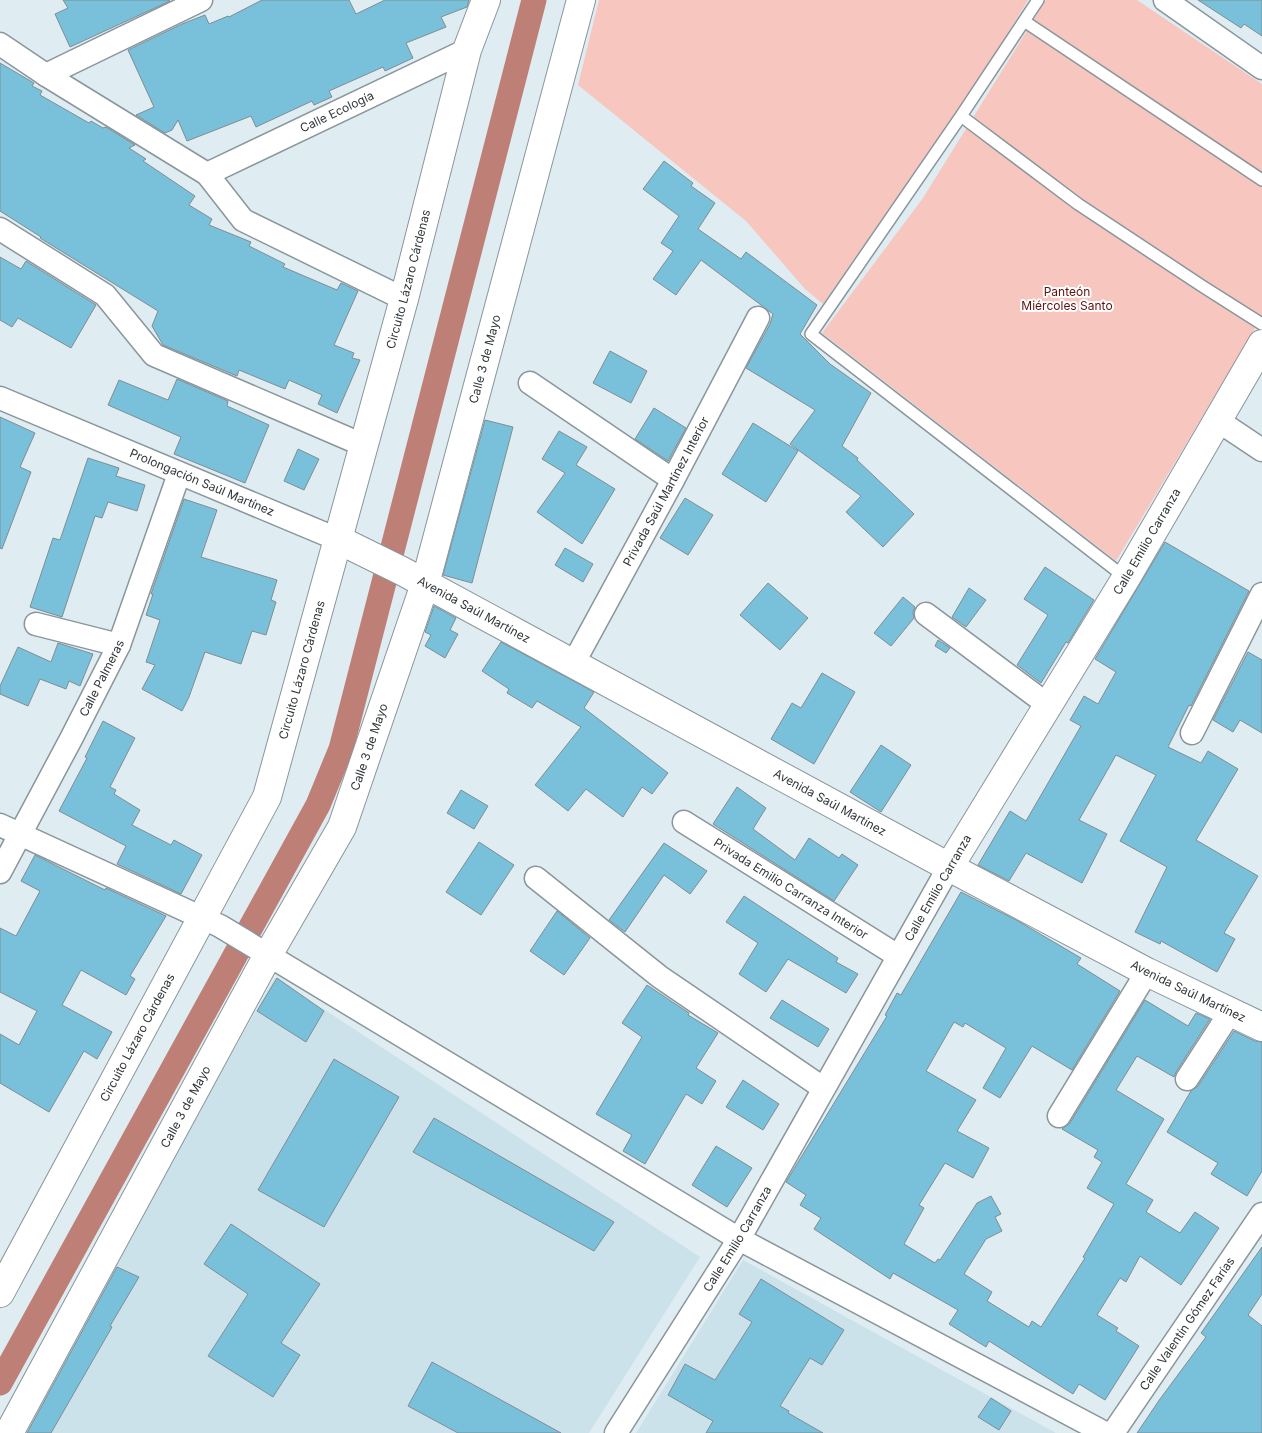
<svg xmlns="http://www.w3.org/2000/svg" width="1262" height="1433" font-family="Inter,sans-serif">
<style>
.built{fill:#cce2eb}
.green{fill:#f7c6bf}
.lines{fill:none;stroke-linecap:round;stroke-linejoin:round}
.canal{stroke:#bd7f76;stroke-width:25}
.building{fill:#79c0da;stroke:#808d93}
.service-casing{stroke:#89969c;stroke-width:14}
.minor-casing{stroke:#89969c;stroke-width:25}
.tertiary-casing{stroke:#89969c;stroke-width:30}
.secondary-casing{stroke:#89969c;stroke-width:30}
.service{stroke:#fff;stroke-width:11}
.minor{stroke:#fff;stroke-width:22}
.tertiary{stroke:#fff;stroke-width:28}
.secondary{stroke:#fff;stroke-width:28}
.labels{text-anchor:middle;stroke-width:4;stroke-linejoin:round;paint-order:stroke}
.street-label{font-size:12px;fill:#32373a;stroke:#fff}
.park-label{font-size:12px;fill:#5d100d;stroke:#fff}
</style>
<rect width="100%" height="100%" fill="#dfedf3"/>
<path class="built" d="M 275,977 L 700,1257 L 589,1433 L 18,1433 Z
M 743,1260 L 1056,1433 L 636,1433 Z"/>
<path class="green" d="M 599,0 L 1028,0 L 986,69 L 823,304 L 805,289 L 746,221 L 578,85 Z
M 1046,0 L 1137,0 L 1262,84 L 1262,317 L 1116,561 L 822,333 L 923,198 Z"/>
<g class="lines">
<path class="canal" d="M 0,1383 L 318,805 L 341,749 L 534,0"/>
</g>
<path class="building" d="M 63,0 L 169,0 L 170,1 L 70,47 L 55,14 L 68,8 Z
M 262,0 L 349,0 L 356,14 L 385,0 L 469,0 L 467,7 L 441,17 L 446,27 L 406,43 L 413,58 L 385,71 L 383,67 L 329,91 L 332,97 L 314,105 L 312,101 L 256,127 L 251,116 L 187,141 L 178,120 L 172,130 L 165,133 L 136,115 L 154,107 L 128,50 L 182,24 L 205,15 L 209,24 L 228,16 L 229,17 Z
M 1198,0 L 1262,0 L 1262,36 L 1244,24 L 1241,28 Z
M 0,63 L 34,83 L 32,86 L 42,91 L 40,95 L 89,123 L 91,121 L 103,128 L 106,127 L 135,145 L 129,148 L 146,159 L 143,161 L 195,196 L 189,205 L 212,219 L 209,225 L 251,242 L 249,246 L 285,264 L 283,267 L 337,290 L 341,283 L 358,291 L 334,345 L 354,353 L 352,358 L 360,360 L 337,413 L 318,404 L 322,395 L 289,380 L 285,389 L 239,370 L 237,376 L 163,345 L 152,326 L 158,311 L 40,238 L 41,237 L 0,211 Z
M 664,161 L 693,183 L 691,186 L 715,203 L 698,229 L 741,259 L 746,252 L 817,305 L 800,334 L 830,364 L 871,393 L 842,446 L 858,458 L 857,460 L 914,514 L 883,547 L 846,512 L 861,496 L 790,444 L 815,410 L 746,368 L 770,324 L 773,314 L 701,260 L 676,295 L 653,279 L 673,251 L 661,243 L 679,216 L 643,189 Z
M 0,257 L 21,269 L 26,261 L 96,305 L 71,348 L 18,318 L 12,327 L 0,320 Z
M 610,351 L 647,371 L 631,403 L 593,383 Z
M 177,379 L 228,401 L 227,406 L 269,425 L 245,483 L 174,454 L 181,437 L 108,405 L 119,380 L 168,400 Z
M 654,408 L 686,428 L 668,461 L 635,439 Z
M 0,417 L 35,433 L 20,467 L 31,472 L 2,549 L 0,548 Z
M 485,420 L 513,427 L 472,583 L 443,575 Z
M 753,423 L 798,451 L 766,502 L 722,474 Z
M 559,431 L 587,447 L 576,465 L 615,489 L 582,544 L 537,512 L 565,473 L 542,459 Z
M 298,449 L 319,459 L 304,490 L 284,481 Z
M 88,458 L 119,468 L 116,476 L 145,485 L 137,511 L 108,502 L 102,518 L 95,516 L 62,617 L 30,607 L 53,538 L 60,540 Z
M 685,498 L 713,515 L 688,555 L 660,538 Z
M 184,499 L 217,510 L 201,557 L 277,580 L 271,600 L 276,602 L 266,635 L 252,631 L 241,664 L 205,652 L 189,697 L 182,711 L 142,689 L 155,665 L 146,662 L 160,620 L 146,615 L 153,594 L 151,594 Z
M 1165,542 L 1249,591 L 1191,706 L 1189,705 L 1168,747 L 1201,763 L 1208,751 L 1238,769 L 1196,840 L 1258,876 L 1224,933 L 1235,939 L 1217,972 L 1161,941 L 1160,944 L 1135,932 L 1167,867 L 1120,841 L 1156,775 L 1116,755 L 1079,820 L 1107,834 L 1082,883 L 1026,853 L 1009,881 L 978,865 L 1010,811 L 1026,821 L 1081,726 L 1070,720 L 1084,696 L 1098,704 L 1116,672 L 1095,659 Z
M 565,548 L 593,564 L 583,582 L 555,565 Z
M 1045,567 L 1094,600 L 1068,643 L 1066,642 L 1041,683 L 1017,665 L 1048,615 L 1024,599 Z
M 768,583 L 808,618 L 780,650 L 740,615 Z
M 969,588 L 986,600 L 966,627 L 952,617 Z
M 903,597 L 915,607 L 913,612 L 914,618 L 891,646 L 874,633 Z
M 434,606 L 456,618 L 450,630 L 458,634 L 445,658 L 425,646 L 431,635 L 425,632 Z
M 938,640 L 950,648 L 946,653 L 935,646 Z
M 501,642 L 594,692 L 584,708 L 668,773 L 652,794 L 642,787 L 623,817 L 586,789 L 568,811 L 535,785 L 581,727 L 537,701 L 532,708 L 507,693 L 509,689 L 482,671 Z
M 58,643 L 93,654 L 80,686 L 69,681 L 66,689 L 40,679 L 28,706 L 0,694 L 0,686 L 18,647 L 51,662 Z
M 1248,652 L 1262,660 L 1262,733 L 1240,720 L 1233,732 L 1213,720 Z
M 822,673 L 855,692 L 814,764 L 771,739 L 792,703 L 801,708 Z
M 103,721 L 135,738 L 110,787 L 116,790 L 114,794 L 140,810 L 132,825 L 171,845 L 174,840 L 202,855 L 181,894 L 117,864 L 126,846 L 59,811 L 87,758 L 85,757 Z
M 881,745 L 911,765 L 881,812 L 850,792 Z
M 737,787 L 766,808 L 753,829 L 795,860 L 809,838 L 839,858 L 842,854 L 858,865 L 834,901 L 713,824 Z
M 461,790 L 488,806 L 474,829 L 447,813 Z
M 479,842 L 514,865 L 481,915 L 446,892 Z
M 664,843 L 707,871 L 690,894 L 664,875 L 625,932 L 609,920 Z
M 35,855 L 105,890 L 106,888 L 166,916 L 130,976 L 135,979 L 126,995 L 81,970 L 62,1005 L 112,1032 L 97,1059 L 84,1051 L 49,1112 L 0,1083 L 0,1034 L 19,1045 L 37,1011 L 0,992 L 0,928 L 16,936 L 40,891 L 21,881 Z
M 961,892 L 1018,921 L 1081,958 L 1077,964 L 1120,991 L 1072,1070 L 1032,1046 L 1000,1098 L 983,1088 L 1006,1048 L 965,1023 L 963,1027 L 954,1022 L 926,1071 L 976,1100 L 957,1131 L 989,1148 L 973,1178 L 945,1163 L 919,1205 L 924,1208 L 904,1244 L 935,1263 L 938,1259 L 940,1260 L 977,1203 L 991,1196 L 1001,1214 L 995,1217 L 1002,1231 L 986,1239 L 964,1274 L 992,1292 L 987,1301 L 1029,1327 L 1032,1321 L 1041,1327 L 1085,1258 L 1083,1257 L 1114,1204 L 1087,1188 L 1102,1162 L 1094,1157 L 1098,1150 L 1062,1129 L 1070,1123 L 1145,1000 L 1188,1026 L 1196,1013 L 1210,1019 L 1176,1072 L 1174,1077 L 1137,1056 L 1116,1090 L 1164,1119 L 1126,1184 L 1153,1200 L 1146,1212 L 1180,1233 L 1195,1212 L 1219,1228 L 1181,1285 L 1140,1256 L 1126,1282 L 1120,1278 L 1097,1315 L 1118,1328 L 1116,1331 L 1139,1346 L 1105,1400 L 1079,1384 L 1073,1394 L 989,1341 L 986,1347 L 949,1324 L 958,1310 L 893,1273 L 890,1279 L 814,1229 L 821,1218 L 800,1205 L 806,1195 L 786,1182 L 887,1016 L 885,1015 L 897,993 L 901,995 Z
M 744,896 L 838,958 L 836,962 L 858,974 L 846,993 L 788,959 L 766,992 L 739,974 L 758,943 L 726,922 Z
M 557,911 L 590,938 L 564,975 L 530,951 Z
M 277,978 L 324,1011 L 306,1042 L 257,1011 Z
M 647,985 L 689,1013 L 688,1015 L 718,1033 L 696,1068 L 716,1081 L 702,1104 L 686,1094 L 645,1164 L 623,1151 L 632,1135 L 596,1114 L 642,1037 L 622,1023 Z
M 782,1000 L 829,1029 L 818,1047 L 770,1018 Z
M 1234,1031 L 1255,1041 L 1262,1042 L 1262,1171 L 1247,1196 L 1211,1174 L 1218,1163 L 1167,1132 L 1191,1091 L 1198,1086 Z
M 334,1059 L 399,1097 L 324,1227 L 258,1190 Z
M 743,1080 L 779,1104 L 763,1130 L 726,1107 Z
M 434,1118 L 614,1222 L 594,1251 L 413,1152 Z
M 716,1146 L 752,1168 L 727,1207 L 692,1185 Z
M 231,1224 L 320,1284 L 281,1343 L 300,1355 L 273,1397 L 208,1356 L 248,1294 L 204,1264 Z
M 1262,1247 L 1262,1294 L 1248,1315 L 1262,1326 L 1262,1433 L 1137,1433 L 1160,1399 L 1206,1337 L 1201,1333 Z
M 117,1267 L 139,1277 L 110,1326 L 112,1327 L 51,1433 L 27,1433 Z
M 761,1279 L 844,1330 L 822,1365 L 810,1358 L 780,1406 L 789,1411 L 788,1413 L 823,1433 L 706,1433 L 713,1421 L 668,1395 L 685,1364 L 715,1380 L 752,1322 L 739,1314 Z
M 432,1362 L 561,1433 L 458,1433 L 408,1406 Z
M 991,1398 L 1011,1411 L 999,1430 L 978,1417 Z"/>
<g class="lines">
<defs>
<path id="service" d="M 1038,0 L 961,116 L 811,334 L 1126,578
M 1024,21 L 1262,180
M 961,116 L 1078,204 L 1202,286 L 1262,324"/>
<g id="minor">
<path d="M 1165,0 L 1262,68"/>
<path d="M 0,44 L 46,75 L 207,174 L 243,220 L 404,299"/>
<path d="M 46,75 L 201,0"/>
<path id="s1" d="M 207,174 L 467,50"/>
<path d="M 0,229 L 105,295 L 154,355 L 363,445"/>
<path d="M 530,383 L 673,480"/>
<path id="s2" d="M 0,398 L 337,539"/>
<path d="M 1217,420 L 1262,450"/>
<path d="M 926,614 L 1048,705"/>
<path d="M 36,624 L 119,645"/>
<path id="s3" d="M 573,664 L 673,480 L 758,318"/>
<path d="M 1192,733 L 1262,594"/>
<path id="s4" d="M 684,822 L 898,956"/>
<path d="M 0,825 L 220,926 L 739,1239 L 1105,1433"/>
<path id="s5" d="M 0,872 L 71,739 L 119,645 L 179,474"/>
<path d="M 536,878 L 660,977 L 823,1088"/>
<path d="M 1187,1079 L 1231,1011"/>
<path d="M 1059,1116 L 1147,972"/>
<path id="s6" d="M 616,1433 L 739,1239 L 949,867"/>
<path id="s7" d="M 1113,1433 L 1262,1214"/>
</g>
<g id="tertiary">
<path id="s8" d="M 337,539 L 402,571 L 949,867 L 1147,972 L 1262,1027"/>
<path id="s9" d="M 949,867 L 1126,578 L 1262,344"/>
<path id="s10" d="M 9,1433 L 268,955 L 342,827 L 425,584 L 581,0"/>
</g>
<g id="secondary">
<path id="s11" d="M 0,1293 L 267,797 L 404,299 L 467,50 L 486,0"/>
</g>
</defs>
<use href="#service" class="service-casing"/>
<use href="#minor" class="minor-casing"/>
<use href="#tertiary" class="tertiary-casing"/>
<use href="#secondary" class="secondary-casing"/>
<use href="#service" class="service"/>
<use href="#minor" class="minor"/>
<use href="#tertiary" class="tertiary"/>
<use href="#secondary" class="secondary"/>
</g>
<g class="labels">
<g class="street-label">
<text dy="4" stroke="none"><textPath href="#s1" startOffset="144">Calle Ecología</textPath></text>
<text dy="4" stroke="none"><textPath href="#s11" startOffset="1100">Circuito Lázaro Cárdenas</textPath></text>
<text dy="4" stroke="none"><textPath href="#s10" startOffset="1181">Calle 3 de Mayo</textPath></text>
<text dy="4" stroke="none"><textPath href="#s2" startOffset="219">Prolongación Saúl Martínez</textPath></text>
<text dy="4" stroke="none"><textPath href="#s3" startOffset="196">Privada Saúl Martínez Interior</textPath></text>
<text dy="4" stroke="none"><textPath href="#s9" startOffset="381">Calle Emilio Carranza</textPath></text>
<text dy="4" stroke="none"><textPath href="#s8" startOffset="154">Avenida Saúl Martínez</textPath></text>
<text dy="4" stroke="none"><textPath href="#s11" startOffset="695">Circuito Lázaro Cárdenas</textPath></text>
<text dy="4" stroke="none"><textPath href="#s5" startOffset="219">Calle Palmeras</textPath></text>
<text dy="4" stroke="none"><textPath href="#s10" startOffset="776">Calle 3 de Mayo</textPath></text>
<text dy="4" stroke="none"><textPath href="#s8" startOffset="559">Avenida Saúl Martínez</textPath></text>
<text transform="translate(938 888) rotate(-60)" y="4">Calle Emilio Carranza</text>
<text dy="4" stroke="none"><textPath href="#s4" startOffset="126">Privada Emilio Carranza Interior</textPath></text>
<text dy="4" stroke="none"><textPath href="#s8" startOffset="964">Avenida Saúl Martínez</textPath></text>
<text dy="4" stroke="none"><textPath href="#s11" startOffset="290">Circuito Lázaro Cárdenas</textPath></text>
<text dy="4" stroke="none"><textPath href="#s10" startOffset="371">Calle 3 de Mayo</textPath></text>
<text dy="4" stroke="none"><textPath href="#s6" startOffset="229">Calle Emilio Carranza</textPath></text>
<text dy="4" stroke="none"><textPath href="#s7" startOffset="132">Calle Valentín Gómez Farías</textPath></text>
</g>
<g class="park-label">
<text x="1067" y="296">Panteón<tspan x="1067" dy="14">Miércoles Santo</tspan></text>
</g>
</g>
</svg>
